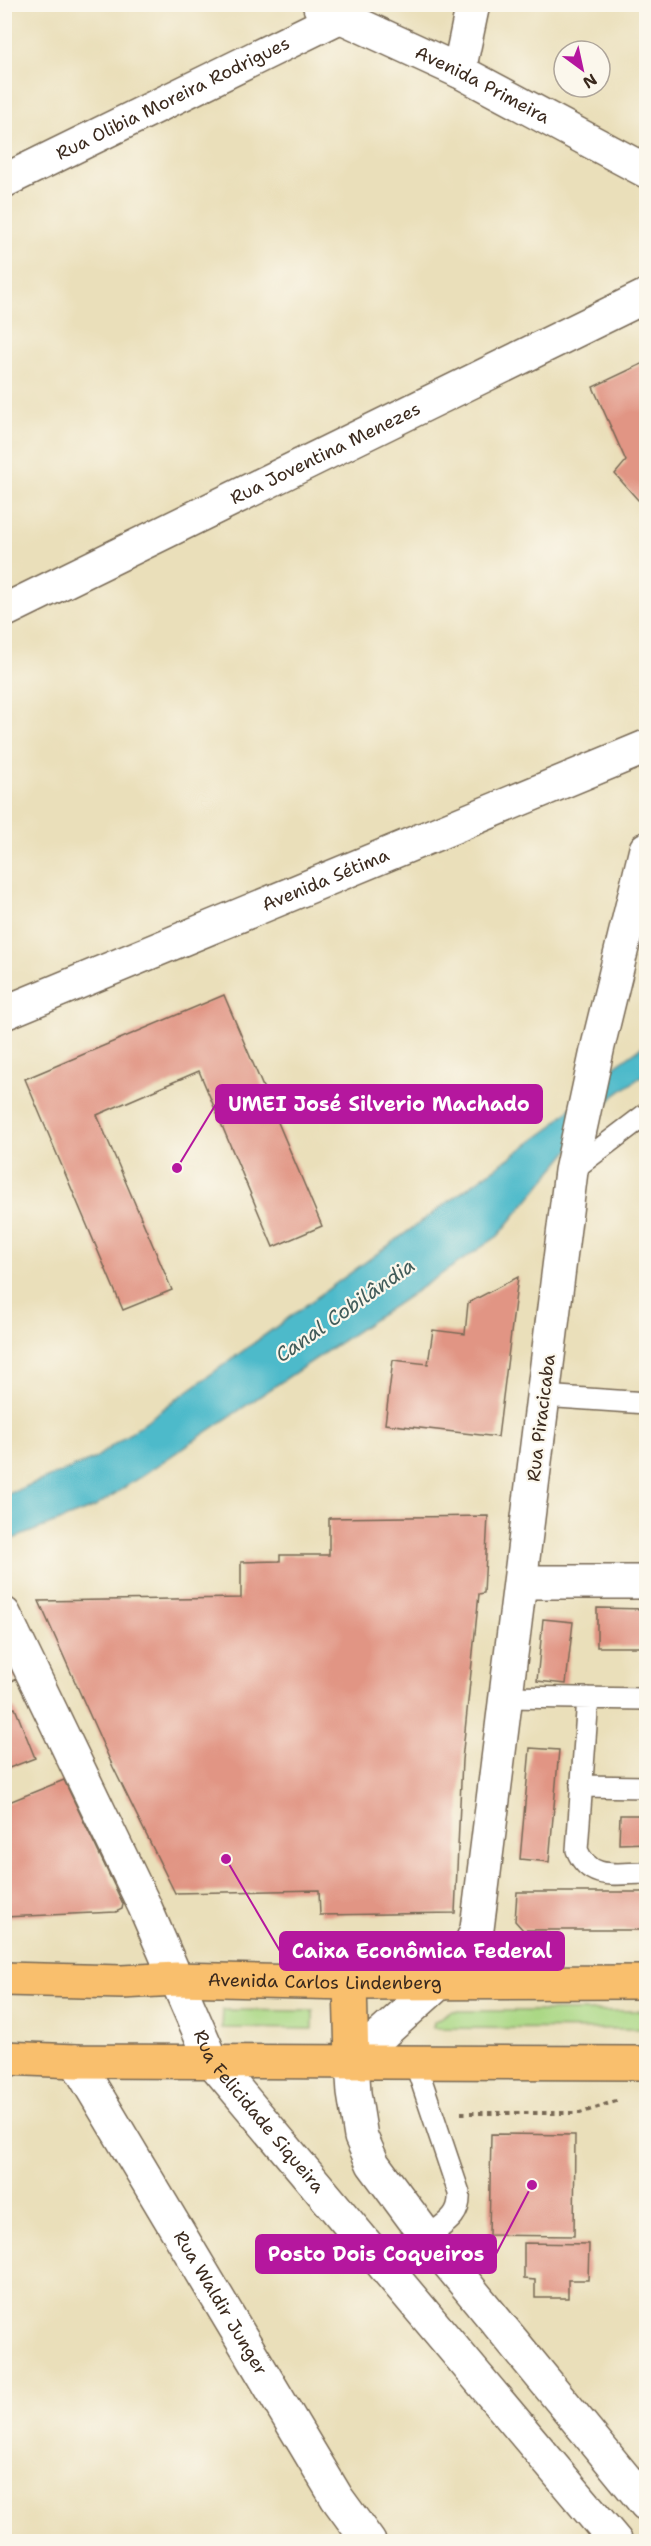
<svg xmlns="http://www.w3.org/2000/svg" width="651" height="2546" font-family="'Shantell Sans',sans-serif">
<style>
.green{fill:#abd885;stroke:#738152;stroke-width:1.5}
.water{fill:#4ebaca;stroke:#447274;stroke-width:1.5}
.building{fill:#e19584}
.lines{fill:none;stroke-linecap:round;stroke-linejoin:round}
.service-casing{stroke:#786955;stroke-width:24}
.minor-casing{stroke:#786955;stroke-width:36}
.tertiary-casing{stroke:#786955;stroke-width:36}
.primary-casing{stroke:#786955;stroke-width:36}
.path{stroke:#786955;stroke-width:4;stroke-dasharray:4.5 4.5;stroke-linecap:butt}
.service{stroke:#fff;stroke-width:21}
.minor{stroke:#fff;stroke-width:33}
.tertiary{stroke:#fff;stroke-width:33}
.primary{stroke:#f9bf6d;stroke-width:33}
.labels{text-anchor:middle;stroke-width:4.5;stroke-linejoin:round;paint-order:stroke}
.street-label{font-size:18px;fill:#3b2a1e;stroke:#fbf7ec}
.water-label{font-size:20px;font-style:italic;fill:#425c5a;stroke:#fbf7ec}
.leader{fill:none;stroke:#b5179e;stroke-width:2}
.callout-dot{fill:#b5179e;stroke:#fbf7ec;stroke-width:2}
.callout{fill:#b5179e;stroke:#b5179e;stroke-width:2}
.callout-label{font-size:20px;text-anchor:middle;font-weight:bold;fill:#fff}
</style>
<rect width="100%" height="100%" fill="#fbf7ec"/>
<filter id="ink" filterUnits="userSpaceOnUse"><feTurbulence type="fractalNoise" baseFrequency=".0167" numOctaves="2"/><feDisplacementMap in="SourceGraphic" scale="12" xChannelSelector="R" yChannelSelector="G"/><feConvolveMatrix kernelMatrix="1 2 1 2 8 2 1 2 1" color-interpolation-filters="sRGB"/></filter>
<filter id="wash" filterUnits="userSpaceOnUse"><feTurbulence type="fractalNoise" baseFrequency=".008" numOctaves="4" result="noise"/><feDisplacementMap in="SourceGraphic" scale="24" xChannelSelector="R" yChannelSelector="G"/><feGaussianBlur stdDeviation="1.35" result="paint"/><feColorMatrix in="noise" values="0 0 0 0 0 0 0 0 0 0 0 0 0 0 0 0 0 1.4 0 .05"/><feComposite in="paint" operator="in"/></filter>
<g filter="url(#wash)">
<rect width="100%" height="100%" fill="#eadfba"/>
<path class="green" d="M 223,2010 L 313,2011 L 313,2029 L 222,2028 Z
M 451,2011 L 646,2011 L 646,2029 L 433,2028 L 434,2022 Z"/>
<path class="water" d="M 646,1044 L 646,1073 L 614,1096 L 498,1236 L 95,1507 L 5,1542 L 5,1495 L 94,1459 L 549,1129 L 615,1066 Z"/>
<g id="blocks">
<path class="building" d="M 646,362 L 646,505 L 638,500 L 615,474 L 626,461 L 593,387 Z
M 224,995 L 322,1226 L 273,1247 L 199,1071 L 97,1115 L 172,1290 L 123,1310 L 25,1079 Z
M 518,1277 L 498,1437 L 385,1424 L 393,1360 L 428,1364 L 433,1330 L 465,1334 L 468,1303 Z
M 488,1516 L 484,1593 L 479,1594 L 462,1760 L 455,1913 L 320,1915 L 319,1890 L 175,1893 L 113,1767 L 39,1601 L 241,1598 L 241,1562 L 280,1561 L 280,1555 L 329,1555 L 329,1518 Z
M 597,1608 L 646,1609 L 646,1647 L 597,1647 Z
M 543,1619 L 573,1622 L 566,1684 L 537,1681 Z
M 4,1646 L 22,1676 L 4,1685 Z
M 15,1708 L 35,1758 L 4,1770 L 4,1712 Z
M 530,1748 L 559,1750 L 549,1862 L 520,1859 Z
M 64,1780 L 123,1904 L 122,1909 L 116,1912 L 4,1917 L 4,1804 Z
M 620,1815 L 646,1815 L 646,1843 L 619,1844 Z
M 517,1892 L 646,1892 L 646,1930 L 523,1930 L 515,1921 Z
M 491,2134 L 575,2135 L 574,2236 L 489,2235 Z
M 524,2243 L 589,2244 L 588,2280 L 568,2280 L 568,2298 L 535,2298 L 535,2280 L 524,2279 Z"/>
</g>
</g>
<g filter="url(#ink)">
<use href="#blocks" fill-opacity="0" stroke="#786955" stroke-width="1.5"/>
<g class="lines">
<defs>
<path id="service" d="M 571,1171 L 646,1114
M 543,1396 L 646,1403
M 507,1697 L 646,1699
M 588,1698 L 577,1850 C 590,1882 618,1873 646,1873
M 581,1786 L 646,1787
M 415,2062 L 459,2193 C 461,2217 444,2224 427,2237"/>
<g id="minor">
<path id="s1" d="M 320,7 L 459,71 L 646,171"/>
<path d="M 459,71 L 473,4"/>
<path id="s2" d="M 4,181 L 341,16"/>
<path id="s3" d="M 4,611 L 646,296"/>
<path d="M 521,1582 L 646,1582"/>
<path id="s4" d="M 76,2061 L 337,2498 L 369,2542"/>
</g>
<g id="tertiary">
<path d="M 646,849 L 598,1046 L 571,1171 L 477,1929 L 466,1956 L 458,1966 L 352,2061 L 354,2093 L 361,2137 L 373,2164 L 427,2237 L 646,2504"/>
<path id="s5" d="M 4,1013 L 646,747"/>
<path id="s6" d="M 4,1614 L 144,1905 L 212,2061 L 616,2542"/>
</g>
<g id="primary">
<path id="s7" d="M 4,1979 L 122,1982 L 176,1979 L 350,1983 L 646,1982"/>
<path d="M 350,1983 L 352,2061"/>
<path d="M 4,2058 L 76,2061 L 646,2063"/>
</g>
</defs>
<use href="#service" class="service-casing"/>
<use href="#minor" class="minor-casing"/>
<use href="#tertiary" class="tertiary-casing"/>
<use href="#primary" class="primary-casing"/>
<path class="path" d="M 461,2113 L 580,2113 L 619,2100"/>
<use href="#service" class="service"/>
<use href="#minor" class="minor"/>
<use href="#tertiary" class="tertiary"/>
<use href="#primary" class="primary"/>
</g>
</g>
<g class="labels">
<g class="street-label">
<text dy="6" stroke="none"><textPath href="#s1" startOffset="180">Avenida Primeira</textPath></text>
<text dy="6" stroke="none"><textPath href="#s2" startOffset="188">Rua Olibia Moreira Rodrigues</textPath></text>
<text dy="6" stroke="none"><textPath href="#s3" startOffset="358">Rua Joventina Menezes</textPath></text>
<text dy="6" stroke="none"><textPath href="#s5" startOffset="348">Avenida Sétima</textPath></text>
<text transform="translate(541 1418) rotate(-83)" y="6">Rua Piracicaba</text>
<text dy="6" stroke="none"><textPath href="#s7" startOffset="321">Avenida Carlos Lindenberg</textPath></text>
<text dy="6" stroke="none"><textPath href="#s6" startOffset="561">Rua Felicidade Siqueira</textPath></text>
<text dy="6" stroke="none"><textPath href="#s4" startOffset="282">Rua Waldir Junger</textPath></text>
</g>
<g class="water-label">
<text transform="translate(345 1310) rotate(-35)" y="7">Canal Cobilândia</text>
</g>
</g>
<path class="leader" d="M177 1168L216 1104M226 1859L280 1951M532 2185L496 2254"/>
<g class="callout-dot">
<circle cx="177" cy="1168" r="6"/>
<circle cx="226" cy="1859" r="6"/>
<circle cx="532" cy="2185" r="6"/>
</g>
<g class="callout">
<rect x="216" y="1085" width="326" height="38" rx="6"/>
<rect x="280" y="1932" width="284" height="38" rx="6"/>
<rect x="256" y="2235" width="240" height="38" rx="6"/>
</g>
<g class="callout-label">
<text x="379" y="1111">UMEI José Silverio Machado</text>
<text x="422" y="1958">Caixa Econômica Federal</text>
<text x="376" y="2261">Posto Dois Coqueiros</text>
</g>
<rect width="651" height="2546" fill="none" stroke="#fbf7ec" stroke-width="24"/>
<g transform="translate(582 69) rotate(147)"><circle r="28" fill="#fbf7ec" stroke="#aea59a" stroke-width="1.5"/>
<path d="M0-4.5L10 22L0 15L-10 22Z" fill="#b5179e"/>
<text y="-9" font-size="16" font-weight="bold" text-anchor="middle" fill="#3b2a1e">N</text>
</g>
</svg>
